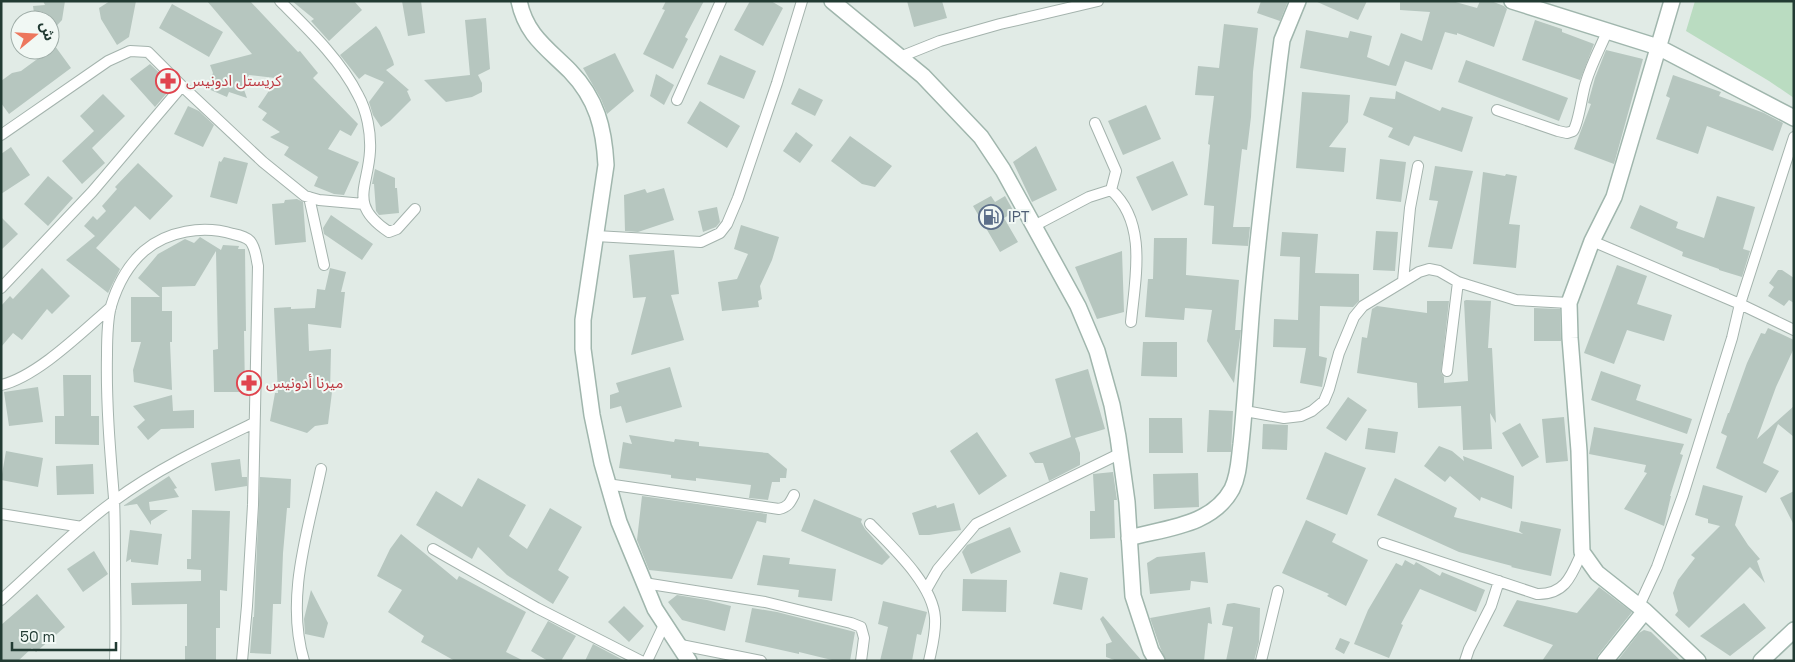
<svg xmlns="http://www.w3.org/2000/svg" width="1795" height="662" font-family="'Space Grotesk','Noto Sans Arabic',sans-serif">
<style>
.green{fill:#badcc1}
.building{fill:#b6c6bf}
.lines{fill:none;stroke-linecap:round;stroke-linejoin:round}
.street-casing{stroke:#a4b3ad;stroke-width:12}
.secondary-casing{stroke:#a0b6ad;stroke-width:18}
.street{stroke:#fff;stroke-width:10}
.secondary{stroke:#fff;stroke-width:15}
.labels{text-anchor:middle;stroke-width:4;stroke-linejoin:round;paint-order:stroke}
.health-label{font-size:15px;fill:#be3a42;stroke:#f1f8f4;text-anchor:start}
.service-label{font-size:15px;fill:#4e5e75;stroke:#f1f8f4;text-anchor:start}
</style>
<rect width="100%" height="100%" fill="#e1ebe6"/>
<path class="green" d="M 1695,1 L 1794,1 L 1794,98 L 1769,81 L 1686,31 Z"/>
<path class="building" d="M 43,1 L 65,1 L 62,20 L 50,33 L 50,20 L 35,20 L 33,6 L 45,5 Z
M 110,1 L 136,1 L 129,37 L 117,45 L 101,19 L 99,8 Z
M 207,1 L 250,1 L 298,52 L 300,51 L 318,73 L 313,78 L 358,124 L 351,136 L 340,130 L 328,149 L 359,162 L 344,195 L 334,194 L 314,186 L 318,177 L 284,155 L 289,147 L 270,137 L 280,132 L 262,120 L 267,113 L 258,107 L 279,76 L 275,78 L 249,75 L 243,87 L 247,98 L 229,92 L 227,97 L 206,88 L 213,73 L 210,65 L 252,54 Z
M 292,1 L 354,1 L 362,10 L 329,41 L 311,21 L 314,19 Z
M 402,1 L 421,1 L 425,33 L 408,36 Z
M 666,1 L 704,1 L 685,37 L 688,39 L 673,69 L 643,54 L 665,10 L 662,9 Z
M 750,1 L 771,1 L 783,8 L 763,46 L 734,30 Z
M 907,1 L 942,1 L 947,18 L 914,27 Z
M 1261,1 L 1288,1 L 1280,21 L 1257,13 Z
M 1315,1 L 1367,1 L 1358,20 Z
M 1400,1 L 1452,1 L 1477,8 L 1480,1 L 1491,1 L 1504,6 L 1507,9 L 1494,47 L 1457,33 L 1457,35 L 1445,32 L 1432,70 L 1405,61 L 1396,86 L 1300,68 L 1306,30 L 1348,38 L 1350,31 L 1372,36 L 1367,57 L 1389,66 L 1401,33 L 1422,41 L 1430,12 L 1400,10 Z
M 172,4 L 223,32 L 209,57 L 159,28 Z
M 486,18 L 490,69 L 478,75 L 482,83 L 482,92 L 472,97 L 446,102 L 424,80 L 470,75 L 465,20 Z
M 1535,20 L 1562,29 L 1562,32 L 1594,44 L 1580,80 L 1522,60 Z
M 1224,24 L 1258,28 L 1253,72 L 1251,117 L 1247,150 L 1242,149 L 1233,227 L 1250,227 L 1248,246 L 1212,244 L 1214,206 L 1204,205 L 1210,145 L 1208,144 L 1214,96 L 1195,95 L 1198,66 L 1219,68 Z
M 376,26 L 380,31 L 393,61 L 394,65 L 386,70 L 409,90 L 407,91 L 411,100 L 390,121 L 381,127 L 373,115 L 369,102 L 384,82 L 365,74 L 359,79 L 340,55 Z
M 55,46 L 71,68 L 9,114 L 1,103 L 1,81 L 12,73 L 21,71 Z
M 1606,50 L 1643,59 L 1614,164 L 1574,149 L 1591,104 L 1588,103 L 1595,78 Z
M 615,53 L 634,91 L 607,114 L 601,99 L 583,68 Z
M 720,55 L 756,71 L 744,99 L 707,84 Z
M 1466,60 L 1568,98 L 1559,121 L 1458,82 Z
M 150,64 L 173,86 L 155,107 L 130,79 Z
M 656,74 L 674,85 L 664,105 L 650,96 Z
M 1673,75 L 1721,92 L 1719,96 L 1764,113 L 1783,123 L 1773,151 L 1707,126 L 1698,154 L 1656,139 L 1670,98 L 1666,96 Z
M 799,88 L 823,100 L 815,116 L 791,104 Z
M 1396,91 L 1440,111 L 1442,107 L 1473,117 L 1462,152 L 1414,136 L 1409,146 L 1388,137 L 1393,128 L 1363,115 L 1370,97 L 1395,99 Z
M 1302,92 L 1350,95 L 1348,122 L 1329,147 L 1346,148 L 1344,172 L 1296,168 Z
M 103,94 L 125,116 L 92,148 L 105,163 L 82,184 L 62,161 L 94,131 L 80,116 Z
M 700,101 L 740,126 L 727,148 L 687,123 Z
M 1146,105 L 1161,139 L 1123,155 L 1108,121 Z
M 188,106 L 199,111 L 214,125 L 203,147 L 174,134 Z
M 796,132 L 813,145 L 800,163 L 783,151 Z
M 850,136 L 892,166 L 875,187 L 862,184 L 831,161 Z
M 1036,146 L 1057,190 L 1032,202 L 1013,162 Z
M 11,147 L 30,175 L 1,194 L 1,154 Z
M 224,157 L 248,163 L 237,204 L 210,197 L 219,161 L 221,162 Z
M 1380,159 L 1406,162 L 1401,202 L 1376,199 Z
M 1173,161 L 1188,195 L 1152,211 L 1136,177 Z
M 138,163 L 173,196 L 150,220 L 135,206 L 96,248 L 120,269 L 108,293 L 66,260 L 95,236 L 84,226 L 93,216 L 97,220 L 106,211 L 102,206 L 117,189 L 115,187 Z
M 1435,166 L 1473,171 L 1452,249 L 1428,247 L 1438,201 L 1429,200 Z
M 375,169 L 395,178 L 395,188 L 397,188 L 399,213 L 379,215 L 376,211 L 374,184 L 372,184 Z
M 1483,172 L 1505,176 L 1506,174 L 1517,176 L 1509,224 L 1520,225 L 1516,268 L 1473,264 Z
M 48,176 L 73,198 L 48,226 L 24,204 Z
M 664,188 L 674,220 L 638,232 L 625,231 L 624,195 L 645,189 L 647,193 Z
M 991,196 L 995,202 L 1005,196 L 1014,212 L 1004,218 L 1018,242 L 1000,252 L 973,206 Z
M 1717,196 L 1755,207 L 1743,249 L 1750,251 L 1742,277 L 1719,270 L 1719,269 L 1682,256 L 1683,252 L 1630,228 L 1640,205 L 1678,222 L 1676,228 L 1704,238 Z
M 297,199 L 303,202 L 306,242 L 275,245 L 272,204 L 284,203 L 285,200 Z
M 717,207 L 720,222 L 716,227 L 703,232 L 698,211 Z
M 331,215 L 373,244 L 362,260 L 324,234 L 323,228 Z
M 1,217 L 18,234 L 1,250 Z
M 741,225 L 779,237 L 772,260 L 760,286 L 762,299 L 758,301 L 759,307 L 722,311 L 718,282 L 737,279 L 748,254 L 734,249 Z
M 1376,231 L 1398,232 L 1395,271 L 1373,270 Z
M 1282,232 L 1318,234 L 1315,273 L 1359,274 L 1359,301 L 1353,307 L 1320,306 L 1319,356 L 1327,358 L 1322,387 L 1300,383 L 1306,348 L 1273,347 L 1274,319 L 1298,320 L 1300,257 L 1280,256 Z
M 200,237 L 221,250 L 223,245 L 239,246 L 238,249 L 245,249 L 246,331 L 244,331 L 245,392 L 214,392 L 213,350 L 218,349 L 216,251 L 195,286 L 162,287 L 162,311 L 172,311 L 172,342 L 170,342 L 172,390 L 134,382 L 133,370 L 141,342 L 131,342 L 131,297 L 160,297 L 138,278 L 158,254 L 185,239 L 194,243 Z
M 1154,238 L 1187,238 L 1186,275 L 1239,280 L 1235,330 L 1241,330 L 1234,383 L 1207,341 L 1212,310 L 1185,308 L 1184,320 L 1145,317 L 1148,279 L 1153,279 Z
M 674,250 L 679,294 L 671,295 L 684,340 L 631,355 L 646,297 L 633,298 L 629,255 Z
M 1122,251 L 1124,312 L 1097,319 L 1075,267 Z
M 1617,265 L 1647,276 L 1637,304 L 1672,315 L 1664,341 L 1627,330 L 1614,364 L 1584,353 Z
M 42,268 L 70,296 L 52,314 L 47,309 L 22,340 L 13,333 L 1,347 L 1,306 L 10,296 L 13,299 Z
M 330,268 L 346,272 L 341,292 L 345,292 L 341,328 L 308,324 L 309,351 L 331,349 L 330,392 L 332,392 L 328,424 L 315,426 L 307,433 L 270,421 L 275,393 L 278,393 L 274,308 L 291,307 L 291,309 L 315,308 L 317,289 L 325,290 Z
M 1778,270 L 1782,270 L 1794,278 L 1794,303 L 1789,300 L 1784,306 L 1768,296 L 1774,287 L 1769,283 Z
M 1466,300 L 1491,301 L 1488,348 L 1492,348 L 1496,423 L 1490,413 L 1492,449 L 1463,450 L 1461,406 L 1418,408 L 1417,383 L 1357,373 L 1362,337 L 1367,338 L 1372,309 L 1377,306 L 1427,313 L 1427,301 L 1449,301 L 1441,373 L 1444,377 L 1444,383 L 1468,381 L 1464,301 Z
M 1534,308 L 1560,309 L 1561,341 L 1534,341 Z
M 1768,328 L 1794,340 L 1794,348 L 1776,387 L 1757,439 L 1794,406 L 1794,437 L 1778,424 L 1763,463 L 1779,471 L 1766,493 L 1716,468 L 1727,436 L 1721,433 L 1728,413 L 1729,413 L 1747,363 L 1761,333 L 1765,334 Z
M 1143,342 L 1177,342 L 1177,377 L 1141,376 Z
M 670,367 L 682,407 L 626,423 L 621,406 L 610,409 L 610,395 L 619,392 L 616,383 Z
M 1088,369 L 1105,429 L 1075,438 L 1080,453 L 1080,465 L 1049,481 L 1043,463 L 1035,463 L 1029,453 L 1071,437 L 1055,379 Z
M 1601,371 L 1641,385 L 1636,400 L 1692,419 L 1687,434 L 1591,400 Z
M 63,375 L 91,375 L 91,416 L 99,416 L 99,445 L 55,444 L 55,416 L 64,416 Z
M 38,387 L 43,422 L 9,426 L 4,392 Z
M 172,395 L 173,411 L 194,410 L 194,428 L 161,429 L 148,440 L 137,427 L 145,420 L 133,406 Z
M 1348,397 L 1367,410 L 1346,441 L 1326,428 Z
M 1209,410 L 1233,411 L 1231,452 L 1207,452 Z
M 1564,417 L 1568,461 L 1546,463 L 1542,419 Z
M 1149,418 L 1182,418 L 1183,453 L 1149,453 Z
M 1520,423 L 1539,457 L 1522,467 L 1502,433 Z
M 1263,424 L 1288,425 L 1287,450 L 1262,449 Z
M 1594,427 L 1684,444 L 1680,454 L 1683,455 L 1670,496 L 1671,496 L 1664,526 L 1624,509 L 1647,473 L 1644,472 L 1646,465 L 1589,454 Z
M 1368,428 L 1398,432 L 1395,453 L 1365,449 Z
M 977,432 L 1007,476 L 979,495 L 950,451 Z
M 629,435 L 674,442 L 675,439 L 699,442 L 699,446 L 768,453 L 787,469 L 786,478 L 780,478 L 780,482 L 772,482 L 768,500 L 749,498 L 751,485 L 696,478 L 696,481 L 671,478 L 671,475 L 619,468 L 623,442 L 632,444 Z
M 1439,446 L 1452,451 L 1464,461 L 1463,456 L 1514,476 L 1512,509 L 1481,497 L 1480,501 L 1450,476 L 1445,482 L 1424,466 Z
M 6,451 L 43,458 L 38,487 L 1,480 Z
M 1325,452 L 1366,468 L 1347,515 L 1306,499 Z
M 240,459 L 242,477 L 247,477 L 247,486 L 215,491 L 211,463 Z
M 93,464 L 94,494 L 57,495 L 56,466 Z
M 1113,472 L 1117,500 L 1114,500 L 1115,538 L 1090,539 L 1090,511 L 1095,511 L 1093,474 Z
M 1198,473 L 1199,507 L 1154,509 L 1153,474 Z
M 169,476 L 177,488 L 174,489 L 179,497 L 149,502 L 150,510 L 168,510 L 151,521 L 151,525 L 137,504 L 123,506 Z
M 260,477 L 291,479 L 290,508 L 287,508 L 283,553 L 281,604 L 273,604 L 271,654 L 250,653 L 253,617 L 254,617 Z
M 478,478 L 526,505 L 509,536 L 527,549 L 550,508 L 582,527 L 558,570 L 569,577 L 553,604 L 507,575 L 478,547 L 472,559 L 416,525 L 436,491 L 462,507 Z
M 1395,478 L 1457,508 L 1454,517 L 1523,534 L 1519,531 L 1521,521 L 1561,529 L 1551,576 L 1511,567 L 1512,566 L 1459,552 L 1377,515 Z
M 1703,485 L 1743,496 L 1735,525 L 1748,545 L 1760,559 L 1757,561 L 1765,583 L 1750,567 L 1689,628 L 1675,615 L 1678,611 L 1673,593 L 1678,580 L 1695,558 L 1691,555 L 1720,526 L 1708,523 L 1708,519 L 1695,515 Z
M 1794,491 L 1794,525 L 1780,498 Z
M 642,496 L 767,514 L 766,523 L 757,521 L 732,579 L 649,570 L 637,540 Z
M 814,499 L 862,519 L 861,522 L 865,529 L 890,557 L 882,565 L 801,531 Z
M 954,503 L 961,530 L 929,535 L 919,535 L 912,513 L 936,505 L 937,508 Z
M 192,510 L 230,511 L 227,591 L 220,590 L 220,628 L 216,628 L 216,661 L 185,661 L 185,646 L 187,646 L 187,604 L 132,605 L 131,583 L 201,581 L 201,570 L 187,569 L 187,559 L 191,559 Z
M 1306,520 L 1336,534 L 1332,542 L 1368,560 L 1346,606 L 1327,596 L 1329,594 L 1282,573 Z
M 1010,527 L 1021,552 L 971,574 L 962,552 L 967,545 Z
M 130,530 L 162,534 L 158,565 L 131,562 L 131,559 L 126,562 Z
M 401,534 L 457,580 L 459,576 L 526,612 L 506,652 L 524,661 L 455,661 L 421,642 L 424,636 L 388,612 L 402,590 L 377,576 L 390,549 Z
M 94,551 L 108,574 L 83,592 L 67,569 Z
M 1205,552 L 1208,583 L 1191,581 L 1190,590 L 1150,594 L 1147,563 L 1157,557 Z
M 763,555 L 790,558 L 789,564 L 836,569 L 832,601 L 798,597 L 799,590 L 757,585 Z
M 1405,560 L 1414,565 L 1416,562 L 1440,576 L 1442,572 L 1485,590 L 1476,612 L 1420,589 L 1401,624 L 1403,625 L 1389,658 L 1354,644 L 1368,610 L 1396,563 L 1402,566 Z
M 1060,572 L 1088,578 L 1082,610 L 1053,604 Z
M 963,579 L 1007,580 L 1006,612 L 962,611 Z
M 1599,587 L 1632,612 L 1598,655 L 1596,661 L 1542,661 L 1553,645 L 1503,626 L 1517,600 L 1577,613 Z
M 311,590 L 328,623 L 324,638 L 305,634 L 304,619 Z
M 37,594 L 65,627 L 36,652 L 32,648 L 18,661 L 1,661 L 1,625 Z
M 677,595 L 707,600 L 731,606 L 725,631 L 682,620 L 668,602 Z
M 883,601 L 927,612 L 921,635 L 917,634 L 912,661 L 880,661 L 888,627 L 878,624 Z
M 1234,603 L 1260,608 L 1259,642 L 1254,661 L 1226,661 L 1233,627 L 1222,625 L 1227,604 Z
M 1744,603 L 1766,628 L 1730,656 L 1700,636 Z
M 624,606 L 644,626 L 629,642 L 608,622 Z
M 1210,607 L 1212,624 L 1208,623 L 1204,661 L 1166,661 L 1160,647 L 1150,618 Z
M 752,608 L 777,612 L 855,632 L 850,661 L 836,661 L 799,652 L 799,654 L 745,642 Z
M 1103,616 L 1142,661 L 1117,661 L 1106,657 L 1106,644 L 1112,642 L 1100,619 Z
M 548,621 L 576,636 L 561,661 L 548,661 L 531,651 Z
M 1644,630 L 1651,632 L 1681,661 L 1618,660 L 1639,633 Z
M 1340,638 L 1350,642 L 1344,654 L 1335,649 Z
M 593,644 L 625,661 L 585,661 Z"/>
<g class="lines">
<defs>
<path id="street" d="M 280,1 C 308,29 340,59 358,95 C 367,111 371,133 370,151 C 368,188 348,205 389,232 L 397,229 L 415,209
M 900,57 L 940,41 L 1000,24 L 1098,1
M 182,86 L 263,162 L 305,196 L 319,200 L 364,204
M 677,100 L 721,1
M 1497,110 L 1558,131 L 1567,133 L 1573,131 C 1579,123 1582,93 1586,82 C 1591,65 1600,48 1607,32
M 1095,123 L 1116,171 L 1111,190
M 1,135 L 108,61 L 130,51 L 148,52 L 182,86 L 92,192 L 1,288
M 309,197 L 324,265
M 1034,226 L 1089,197 L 1111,190 C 1148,223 1135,279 1131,322
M 596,236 L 701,242 L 720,233 L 727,224 L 738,198 L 777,83 L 802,1
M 1592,241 L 1740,304 L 1794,330
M 1403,281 L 1410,208 L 1418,166
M 1447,371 L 1458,282
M 1,385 C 37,377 83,331 111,307
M 1245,411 L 1284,418 L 1301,416 L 1312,411 L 1324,401 L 1329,389 L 1339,353 L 1354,317 L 1363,306 L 1419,272 L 1429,269 L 1439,271 L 1458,282 L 1516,300 L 1569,303
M 607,484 L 779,509 C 788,507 790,503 794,495
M 1,514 L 82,527
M 870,524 C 892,547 933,584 935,618 C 936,633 932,647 929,661
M 1383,543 L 1537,594 C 1566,595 1572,574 1582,552
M 433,549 L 537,608 L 641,661
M 644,583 L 765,602 L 851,623 L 861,627 L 864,638 L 861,661
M 926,590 L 938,569 L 976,524 L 1121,453
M 1,600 C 38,567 73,531 114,501 C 157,469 206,446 254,423
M 1639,606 L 1657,567 L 1683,495 L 1732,338 L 1740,304 L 1794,137
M 676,644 L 761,661
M 115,661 C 116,631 115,600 115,570 C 115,546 115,522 114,498 C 110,450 106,403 107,355 C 107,339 107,321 111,306 C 117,286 128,265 144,251 C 167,231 203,225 233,234 C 238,235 246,237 250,241 C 256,248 256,258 258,266 L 253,505 L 247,606 L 242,661
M 304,661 C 285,598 308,531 321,469
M 647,661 L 664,625
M 1261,661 L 1278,591
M 1465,661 L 1469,649 L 1491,606 L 1499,581"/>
<path id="secondary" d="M 519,1 C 526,35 547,48 570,71 C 597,99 604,128 606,165 L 583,320 L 583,349 L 592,415 L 602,463 L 619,522 L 655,609 L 689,661
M 832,1 L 923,76 L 981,137 L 1003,170 L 1078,306 L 1097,351 L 1112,405 L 1118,437 L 1127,502 L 1133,596 L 1151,651 L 1157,661
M 1512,1 L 1658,47 L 1794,118
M 1672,1 L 1614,197 L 1592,241 L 1569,303 L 1570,338 L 1579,451 L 1582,552 L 1597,573 L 1645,611 L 1698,661
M 1129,538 C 1165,528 1212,526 1232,489 C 1239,475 1239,459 1241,444 C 1245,406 1247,369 1250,331 C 1256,241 1269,152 1279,63 L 1282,40 L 1298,1
M 1605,661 L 1645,611
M 1761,661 L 1794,630"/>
</defs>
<use href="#street" class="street-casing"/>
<use href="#secondary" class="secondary-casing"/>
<use href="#street" class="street"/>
<use href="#secondary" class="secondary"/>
</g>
<defs>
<symbol id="pharmacy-ring" viewBox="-11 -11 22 22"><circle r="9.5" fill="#f1f8f4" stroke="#e0444e" stroke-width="1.5"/><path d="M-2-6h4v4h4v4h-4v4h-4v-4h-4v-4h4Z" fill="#e0444e"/></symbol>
<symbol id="fuel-ring" viewBox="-11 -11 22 22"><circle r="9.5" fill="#f1f8f4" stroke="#5c6f8a" stroke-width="1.5"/><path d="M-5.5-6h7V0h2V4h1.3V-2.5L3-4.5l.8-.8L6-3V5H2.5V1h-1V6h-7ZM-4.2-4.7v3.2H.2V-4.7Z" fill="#5c6f8a"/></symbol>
</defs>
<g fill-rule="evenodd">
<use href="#pharmacy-ring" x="154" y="67" width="28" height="28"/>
<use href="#fuel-ring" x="977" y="203" width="28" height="28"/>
<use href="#pharmacy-ring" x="235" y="369" width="28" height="28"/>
</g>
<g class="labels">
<g class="health-label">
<text x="186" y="86">كريستل ادونيس</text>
<text x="266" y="388">ميرنا أدونيس</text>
</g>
<g class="service-label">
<text x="1008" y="222">IPT</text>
</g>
</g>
<rect width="1795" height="662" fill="none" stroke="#223b33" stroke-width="5"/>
<g transform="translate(35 35) rotate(72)"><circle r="24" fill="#f1f8f4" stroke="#9eaca7"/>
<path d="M0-4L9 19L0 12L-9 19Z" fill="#ed775d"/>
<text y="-8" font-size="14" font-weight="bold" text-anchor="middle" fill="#223b33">ش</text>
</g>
<path d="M12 642v8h104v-8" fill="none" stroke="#223b33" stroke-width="2.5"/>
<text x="20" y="642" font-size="15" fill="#223b33" stroke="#f1f8f4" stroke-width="4" paint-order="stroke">50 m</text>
</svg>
